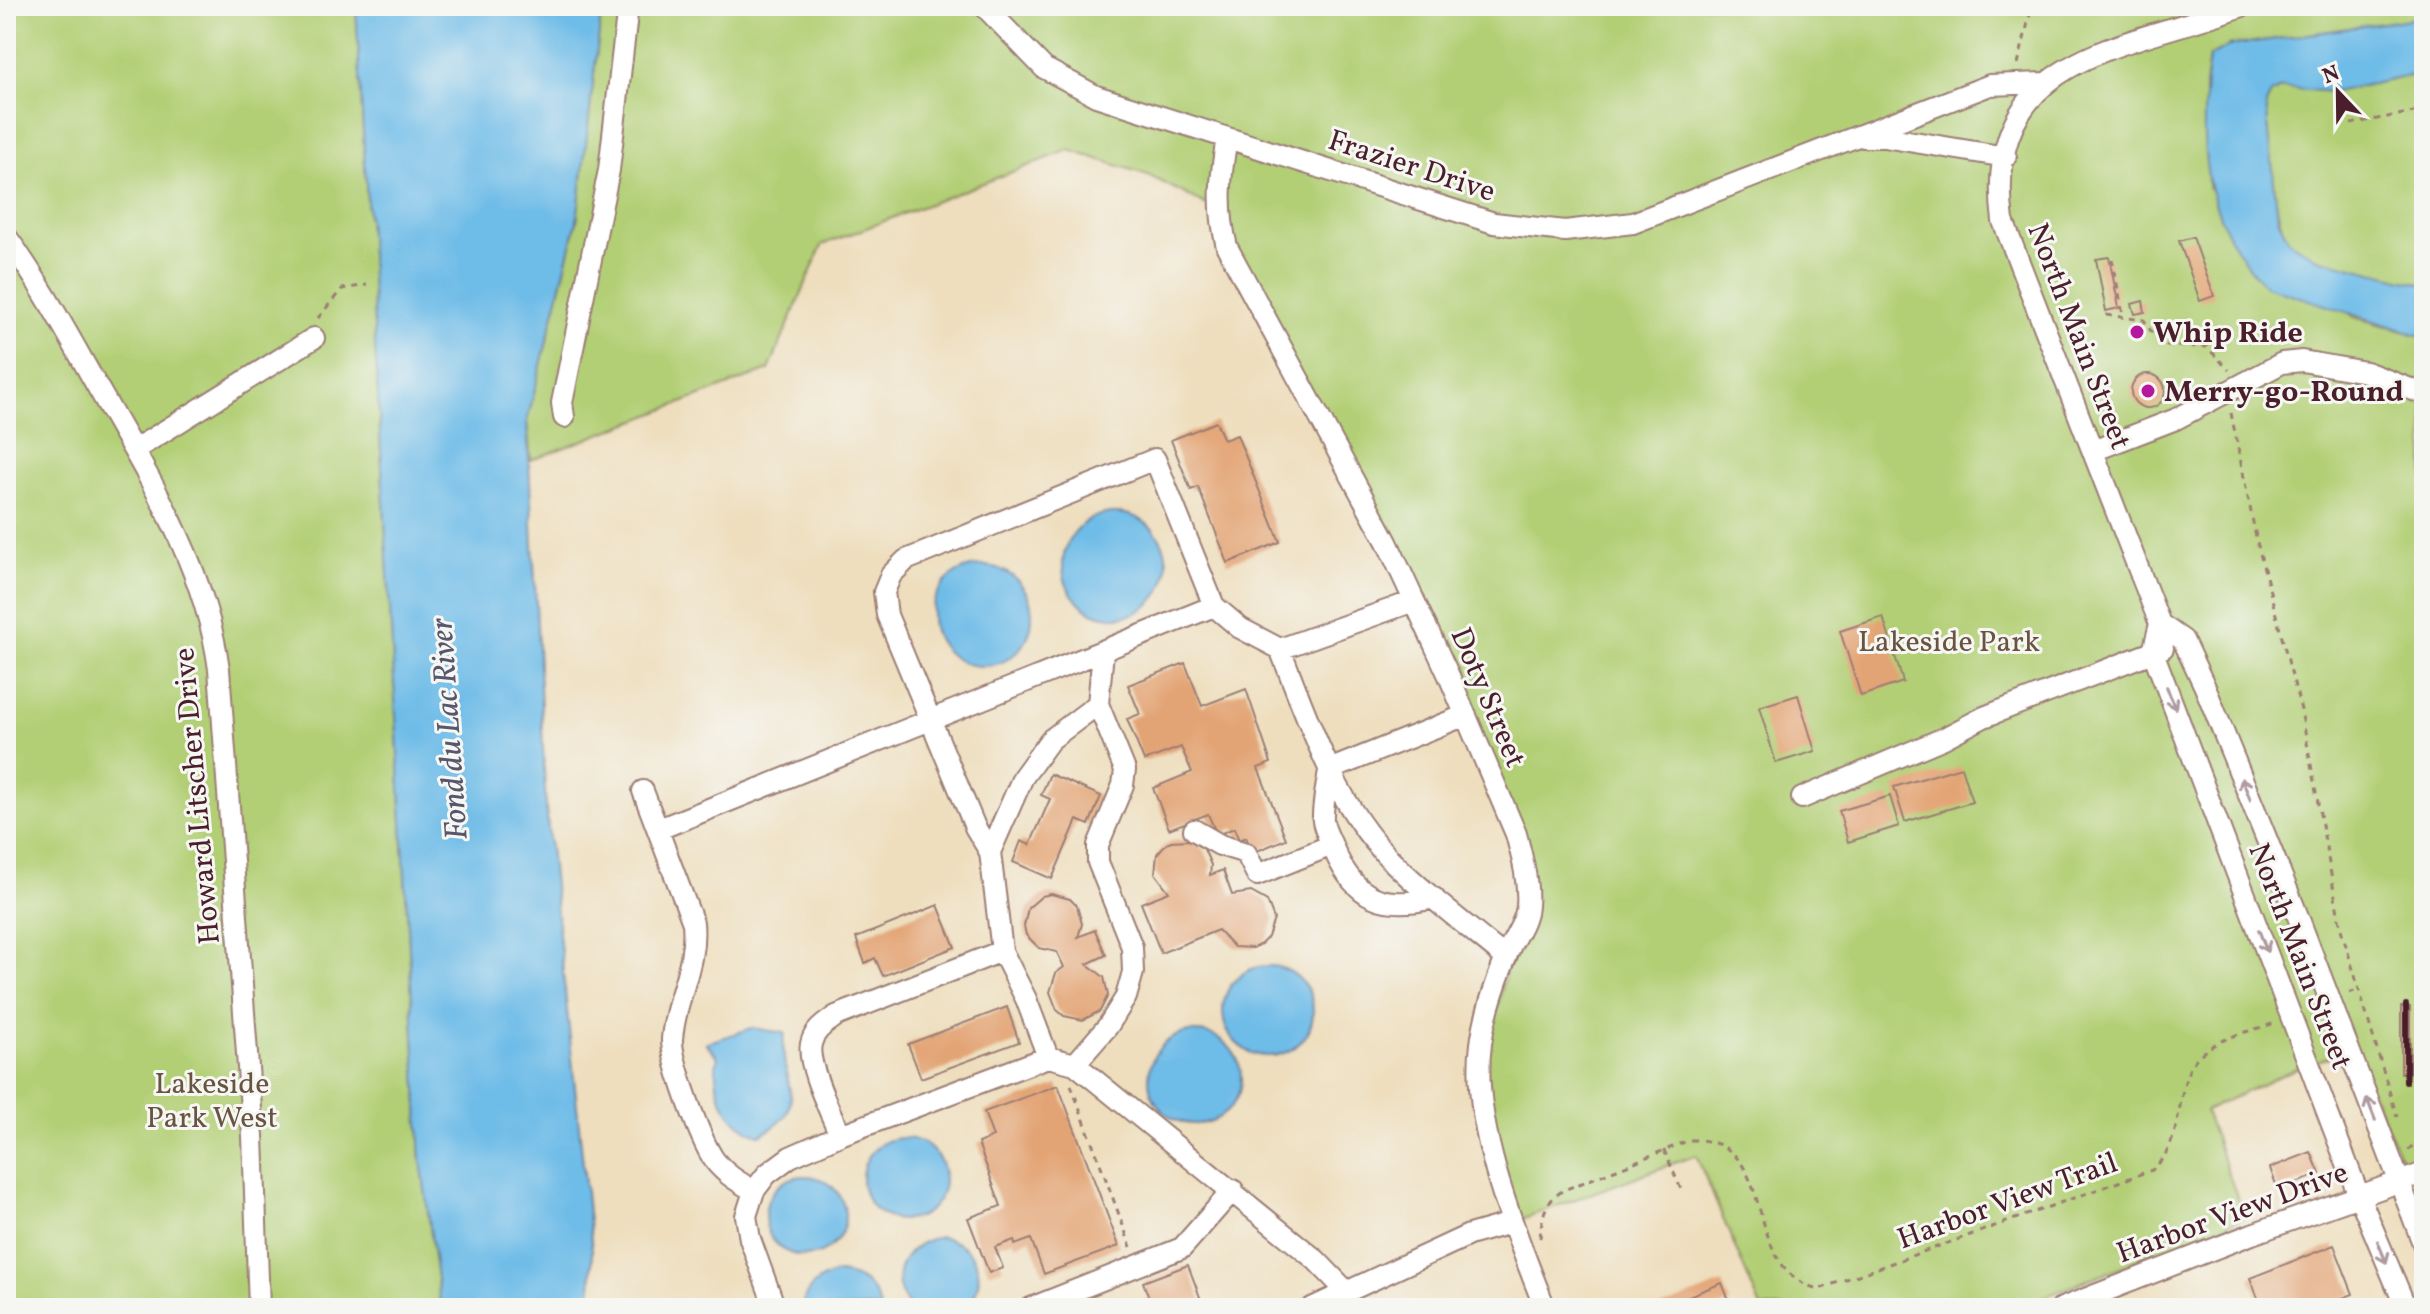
<svg xmlns="http://www.w3.org/2000/svg" width="2430" height="1314" font-family="Vollkorn,serif">
<style>
.green{fill:#b2cf75;stroke:#7e7750;stroke-width:2}
.water{fill:#6ebce8;stroke:#5c6e8a;stroke-width:2}
.building{fill:#e3a474}
.lines{fill:none;stroke-linecap:round;stroke-linejoin:round}
.minor-casing{stroke:#9c7e74;stroke-width:24}
.path{stroke:#9c7e74;stroke-width:3;stroke-dasharray:6 6;stroke-linecap:butt}
.minor{stroke:#fff;stroke-width:20}
.rail{stroke:#4a1f2b;stroke-width:6}
.oneway{stroke:#ae9aa0}
.poi-dot{fill:#b5179e;stroke:#f6f6f2;stroke-width:3}
.labels{text-anchor:middle;stroke-width:6;stroke-linejoin:round;paint-order:stroke}
.street-label{font-size:30px;fill:#4a1f2b;stroke:#f6f6f2}
.poi-label{font-size:30px;font-weight:bold;fill:#4a1f2b;stroke:#f6f6f2;text-anchor:start}
.park-label{font-size:30px;fill:#695441;stroke:#f6f6f2}
.water-label{font-size:32px;font-style:italic;fill:#57566d;stroke:#f6f6f2}
</style>
<rect width="100%" height="100%" fill="#f6f6f2"/>
<filter id="ink" filterUnits="userSpaceOnUse"><feTurbulence type="fractalNoise" baseFrequency=".0125" numOctaves="2"/><feDisplacementMap in="SourceGraphic" scale="16" xChannelSelector="R" yChannelSelector="G"/><feConvolveMatrix kernelMatrix="1 2 1 2 8 2 1 2 1" color-interpolation-filters="sRGB"/></filter>
<filter id="wash" filterUnits="userSpaceOnUse"><feTurbulence type="fractalNoise" baseFrequency=".006" numOctaves="4" result="noise"/><feDisplacementMap in="SourceGraphic" scale="32" xChannelSelector="R" yChannelSelector="G"/><feGaussianBlur stdDeviation="1.8" result="paint"/><feColorMatrix in="noise" values="0 0 0 0 0 0 0 0 0 0 0 0 0 0 0 0 0 1.4 0 .05"/><feComposite in="paint" operator="in"/></filter>
<g filter="url(#wash)">
<rect width="100%" height="100%" fill="#eedebd"/>
<path class="green" d="M 6,6 L 356,6 L 421,1160 L 441,1308 L 6,1308 Z
M 602,6 L 2424,6 L 2424,17 L 2229,46 L 2209,57 L 2205,85 L 2208,187 L 2354,317 L 2424,337 L 2424,1158 L 2408,1164 L 2398,1153 L 2354,1049 L 2301,1066 L 2205,1111 L 2245,1218 L 2016,1308 L 1761,1308 L 1696,1155 L 1511,1223 L 1480,1080 L 1526,885 L 1449,676 L 1239,271 L 1220,207 L 1205,204 L 1148,175 L 1069,150 L 822,245 L 769,370 L 531,460 L 527,421 L 577,221 Z
M 2424,73 L 2424,285 C 2388,275 2317,267 2290,242 C 2273,227 2269,131 2266,104 L 2270,94 L 2282,87 L 2333,92 Z"/>
<path class="water" d="M 356,6 L 602,6 L 577,221 L 527,421 L 546,809 L 592,1250 L 591,1308 L 441,1308 L 421,1160 Z
M 2424,17 L 2424,73 L 2333,92 L 2282,88 L 2271,94 L 2266,104 L 2278,219 L 2289,241 L 2317,258 L 2424,285 L 2424,337 L 2265,286 C 2201,216 2197,147 2209,57 L 2229,46 Z
M1063 565a52 52 0 1 1 104 0a52 52 0 1 1-104 0Z
M932 616a50 50 0 1 1 100 0a50 50 0 1 1-100 0Z
M1223 1011a45 45 0 1 1 90 0a45 45 0 1 1-90 0Z
M 752,1028 L 785,1033 C 775,1081 817,1107 760,1135 C 729,1127 709,1087 718,1057 L 706,1043 Z
M1149 1078a46 46 0 1 1 92 0a46 46 0 1 1-92 0Z
M862 1179a41 41 0 1 1 82 0a41 41 0 1 1-82 0Z
M765 1216a40 40 0 1 1 80 0a40 40 0 1 1-80 0Z
M 941,1237 C 977,1245 991,1279 966,1308 L 912,1308 C 882,1280 906,1241 941,1237 Z
M 839,1273 C 861,1276 875,1286 880,1308 L 801,1308 C 806,1287 819,1277 839,1273 Z"/>
<g id="blocks">
<path class="building" d="M 2193,237 L 2214,296 L 2200,301 L 2179,241 Z
M 2109,257 L 2119,308 L 2106,311 L 2096,259 Z
M 2143,301 L 2145,312 L 2135,314 L 2132,304 Z
M2131 391a17 17 0 1 1 34 0a17 17 0 1 1-34 0Z
M 1216,422 L 1224,440 L 1237,435 L 1280,542 L 1228,563 L 1198,487 L 1191,490 L 1171,440 Z
M 1883,617 L 1903,682 L 1861,696 L 1840,631 Z
M 1185,663 L 1202,706 L 1246,689 L 1271,763 L 1258,768 L 1286,839 L 1252,853 L 1246,837 L 1239,840 L 1234,828 L 1217,835 L 1208,814 L 1169,829 L 1153,788 L 1192,772 L 1181,747 L 1144,761 L 1127,719 L 1140,714 L 1128,685 Z
M 1798,695 L 1815,751 L 1776,763 L 1759,707 Z
M 1961,767 L 1972,802 L 1905,822 L 1894,787 Z
M 1050,774 L 1101,796 L 1089,825 L 1077,820 L 1052,879 L 1013,862 L 1021,841 L 1030,845 L 1050,799 L 1041,795 Z
M 1890,796 L 1899,826 L 1848,842 L 1839,811 Z
M 1189,840 L 1204,849 L 1211,865 L 1210,875 L 1223,870 L 1232,895 L 1251,892 L 1267,901 L 1274,919 L 1268,937 L 1261,944 L 1253,948 L 1234,947 L 1218,930 L 1161,953 L 1141,903 L 1169,892 L 1155,873 L 1157,854 L 1163,847 L 1171,841 Z
M 1051,894 L 1070,899 L 1077,906 L 1082,924 L 1078,937 L 1095,930 L 1106,955 L 1087,964 L 1104,977 L 1108,995 L 1100,1011 L 1083,1020 L 1064,1016 L 1057,1010 L 1050,992 L 1056,973 L 1064,967 L 1057,952 L 1039,948 L 1026,935 L 1024,926 L 1028,908 L 1042,896 Z
M 938,905 L 955,947 L 883,976 L 875,958 L 865,963 L 856,938 Z
M 1007,1007 L 1019,1042 L 921,1078 L 908,1044 Z
M 2401,1007 L 2410,1007 L 2410,1073 L 2401,1073 Z
M 1058,1085 L 1119,1246 L 1044,1274 L 1031,1239 L 1015,1245 L 1014,1240 L 995,1247 L 1003,1268 L 989,1273 L 968,1218 L 1001,1206 L 978,1143 L 993,1137 L 984,1112 Z
M 2311,1152 L 2320,1174 L 2278,1190 L 2270,1168 Z
M 2334,1245 L 2353,1294 L 2317,1308 L 2262,1308 L 2250,1278 Z
M 1188,1265 L 1204,1308 L 1135,1308 L 1133,1304 L 1149,1298 L 1143,1282 Z
M 1722,1283 L 1730,1303 L 1717,1308 L 1658,1308 Z"/>
</g>
</g>
<g filter="url(#ink)">
<use href="#blocks" fill-opacity="0" stroke="#9c7e74" stroke-width="2"/>
<g class="lines">
<defs>
<path id="minor" d="M 984,6 L 1044,68 L 1096,96 L 1494,223 L 1565,231 L 1633,223 L 1990,85 L 2046,83
M 2242,6 C 2126,49 1981,53 2003,221 L 2160,624 L 2183,640 L 2205,687 L 2297,914 L 2424,1246
M 1863,137 L 1884,137 L 2006,157
M 1227,138 C 1220,177 1217,208 1227,247 L 1387,542 L 1449,676 L 1516,834 C 1522,857 1529,882 1527,906 C 1526,920 1517,933 1511,945 C 1498,976 1485,1011 1481,1044 C 1470,1123 1516,1235 1545,1308
M 6,236 C 41,284 68,335 97,386 C 148,476 205,565 219,669 L 253,1136 L 259,1308
M 564,417 L 562,403 L 609,170 L 628,6
M 134,450 L 314,338
M 2093,451 L 2176,419 L 2282,363 L 2302,361 L 2366,372 L 2421,393
M 2160,624 L 2153,652 L 2359,1196 L 2406,1308
M 1280,649 L 1414,601
M 643,791 L 693,923 C 697,965 675,998 672,1039 C 671,1061 701,1142 715,1161 C 726,1175 739,1182 754,1191
M 1802,798 L 1944,738 L 1984,717 L 2163,648
M 659,829 L 1214,606
M 1194,830 L 1220,845 L 1246,853 L 1257,875 L 1332,845
M 990,852 L 1023,777 L 1050,740 L 1098,704 L 1103,652
M 1434,898 C 1383,910 1355,899 1334,850 C 1331,841 1324,830 1323,821 C 1322,805 1327,786 1329,770 L 1466,715
M 1048,1057 L 1026,999 L 1002,951 L 990,852 L 975,827 L 887,615 L 884,592 L 891,575 L 906,560 L 1155,459 L 1214,606 L 1240,628 L 1280,649 C 1309,721 1334,802 1390,859 C 1426,895 1467,926 1506,958
M 1075,1064 L 1108,1026 L 1126,997 L 1133,972 L 1132,947 L 1098,862 L 1098,845 L 1123,785 L 1125,770 L 1098,704
M 840,1135 C 832,1115 806,1064 811,1044 C 814,1030 825,1024 836,1016 L 1002,951
M 775,1308 L 750,1239 L 746,1216 L 754,1191 L 767,1174 L 790,1157 L 840,1135 L 1048,1057 L 1075,1064 L 1316,1260 L 1347,1292
M 1031,1308 L 1182,1248 L 1233,1190
M 1312,1308 L 1469,1235 L 1511,1223
M 2062,1308 L 2252,1234 L 2424,1173"/>
</defs>
<use href="#minor" class="minor-casing"/>
<path class="path" d="M 2018,64 L 2032,6
M 2351,124 L 2424,110
M 2112,259 L 2123,315
M 2106,315 L 2144,320 L 2154,336 L 2167,346 L 2207,347 L 2229,370
M 318,318 L 342,289 L 367,285
M 2231,413 L 2257,542 L 2301,710 L 2341,929 L 2397,1117
M 2349,993 L 2357,990
M 1071,1085 L 1131,1247
M 1664,1150 L 1683,1194
M 2408,1150 L 2424,1135
M 1540,1238 C 1542,1216 1544,1202 1564,1190 L 1690,1140 C 1783,1136 1737,1270 1819,1289 L 2152,1170 C 2190,1137 2171,1079 2201,1054 C 2220,1037 2251,1031 2275,1023"/>
<use href="#minor" class="minor"/>
<path class="rail" d="M 2406,1082 L 2406,1005"/>
</g>
<defs><path id="oneway-shaft" d="M-6 0H5M1.5-3L5.5 0L1.5 3" fill="none" stroke-width="1.6" stroke-linecap="round" stroke-linejoin="round" transform="scale(2)"/></defs>
<g class="oneway">
<use href="#oneway-shaft" transform="translate(2171 698) rotate(69)"/>
<use href="#oneway-shaft" transform="translate(2246 789) rotate(-112)"/>
<use href="#oneway-shaft" transform="translate(2263 941) rotate(69)"/>
<use href="#oneway-shaft" transform="translate(2371 1109) rotate(-111)"/>
<use href="#oneway-shaft" transform="translate(2382 1252) rotate(68)"/>
</g>
</g>
<g class="poi-dot">
<circle cx="2137" cy="332" r="8"/>
<circle cx="2148" cy="391" r="8"/>
</g>
<g class="labels">
<g class="street-label">
<text transform="translate(1412 165) rotate(18)" y="10">Frazier Drive</text>
<text transform="translate(2080 336) rotate(69)" y="10">North Main Street</text>
<text transform="translate(1489 697) rotate(67)" y="10">Doty Street</text>
<text transform="translate(196 796) rotate(-95)" y="10">Howard Litscher Drive</text>
<text transform="translate(2301 956) rotate(69)" y="10">North Main Street</text>
<text transform="translate(2007 1200) rotate(-20)" y="10">Harbor View Trail</text>
<text transform="translate(2232 1212) rotate(-20)" y="10">Harbor View Drive</text>
</g>
<g class="poi-label">
<text x="2153" y="342">Whip Ride</text>
<text x="2164" y="401">Merry-go-Round</text>
</g>
<g class="park-label">
<text x="1949" y="651">Lakeside Park</text>
<text x="212" y="1093">Lakeside<tspan x="212" dy="34">Park West</tspan></text>
</g>
<g class="water-label">
<text transform="translate(448 729) rotate(-94)" y="11">Fond du Lac River</text>
</g>
</g>
<rect width="2430" height="1314" fill="none" stroke="#f6f6f2" stroke-width="32"/>
<g transform="translate(2338 92) rotate(338)" stroke="#f6f6f2" stroke-width="6" paint-order="stroke">
<path d="M0-6L14 30L0 20L-14 30Z" fill="#4a1f2b"/>
<text y="-12" font-size="22" font-weight="bold" text-anchor="middle" fill="#4a1f2b">N</text>
</g>
</svg>
